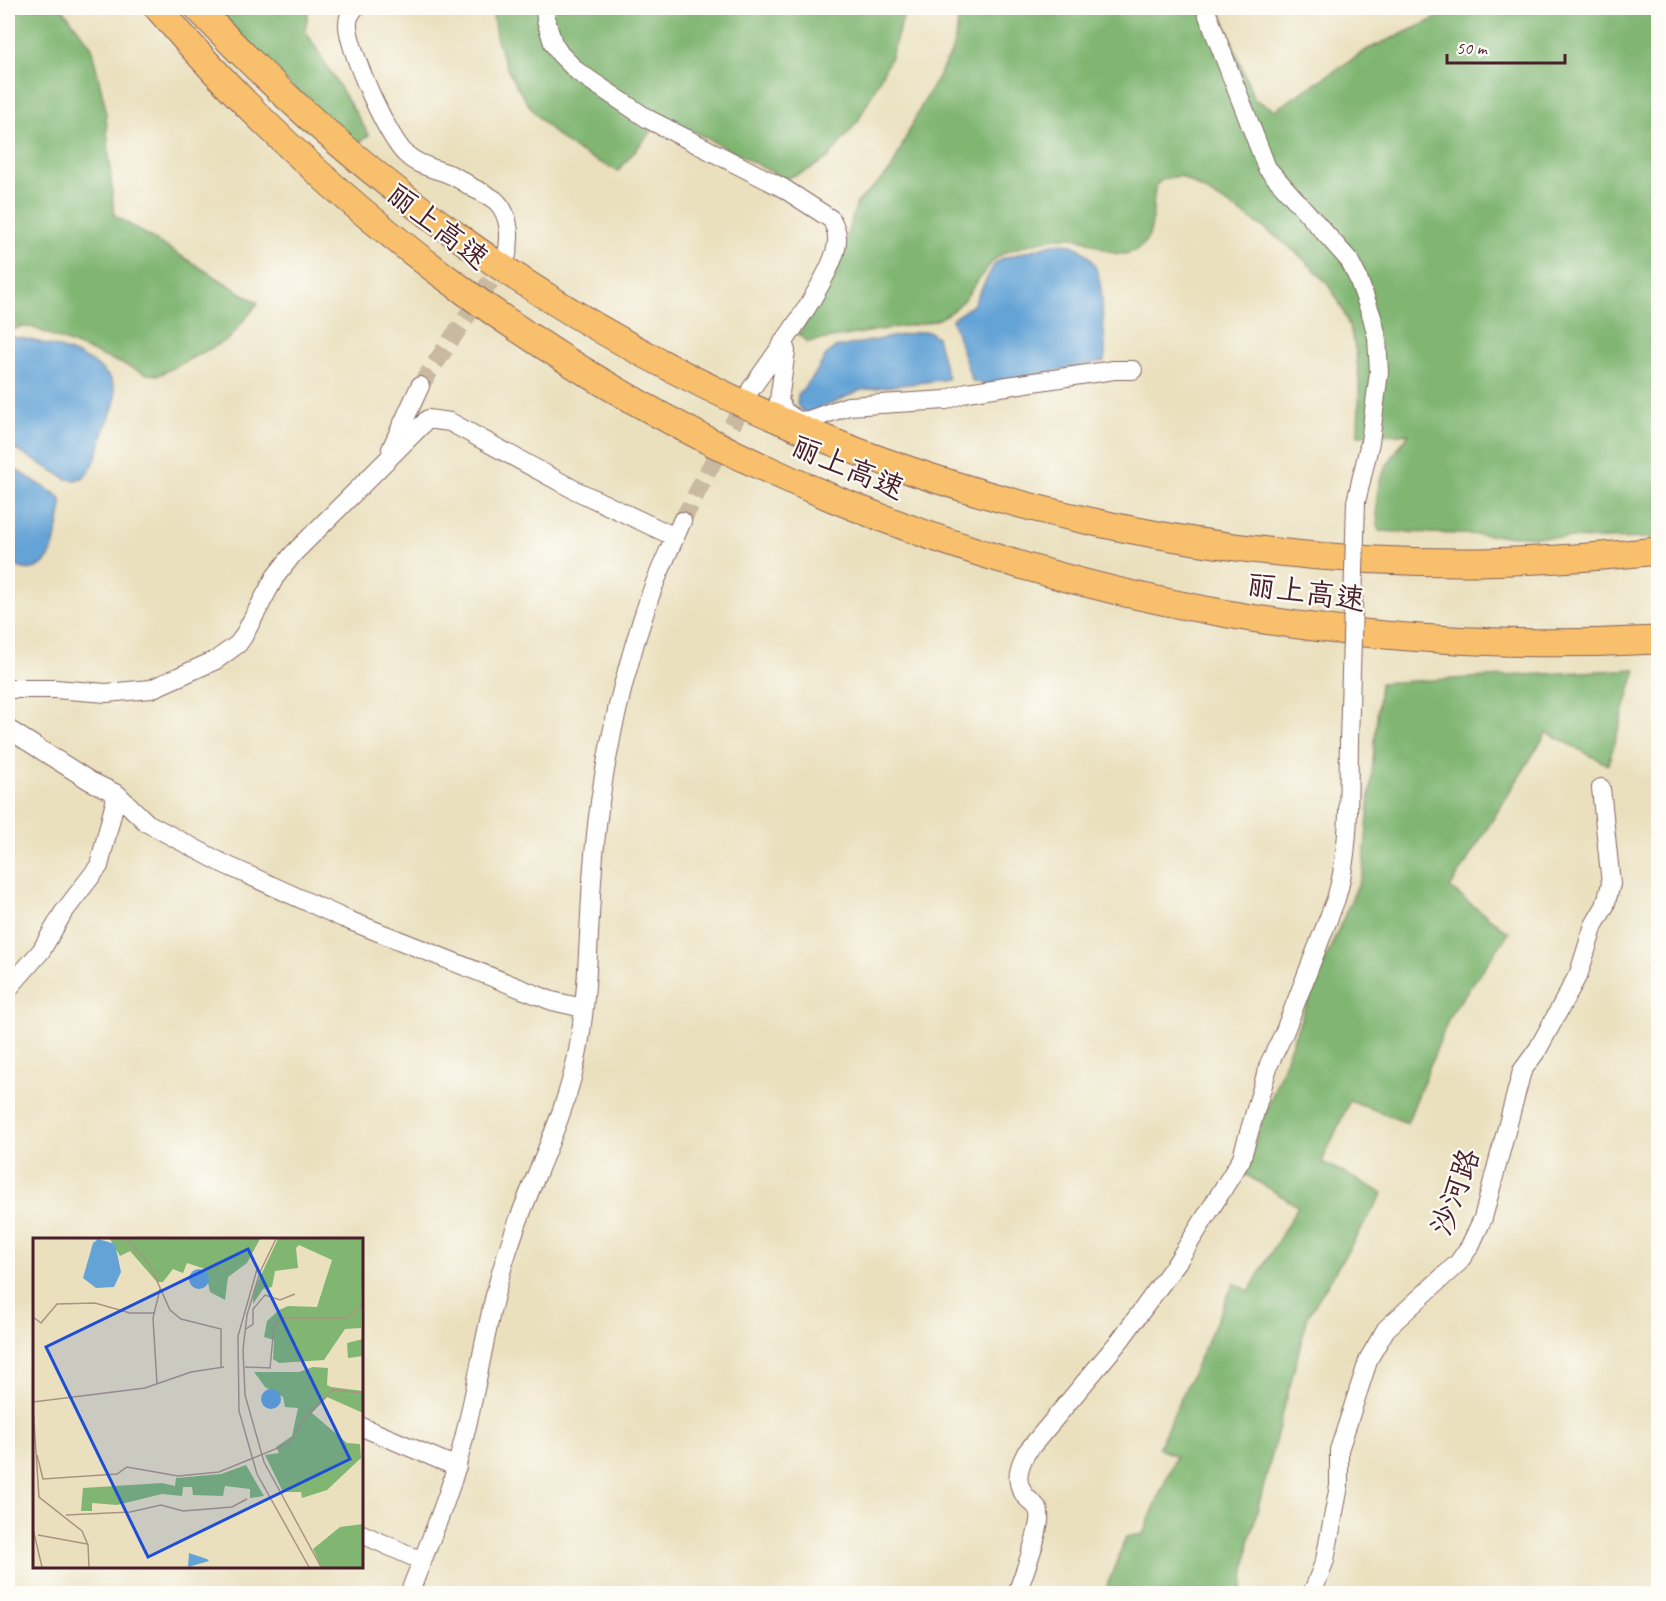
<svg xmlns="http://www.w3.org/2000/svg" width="1666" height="1601" font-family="Caveat,'LXGW WenKai TC',sans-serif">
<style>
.forest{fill:#80b672;stroke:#656a4e;stroke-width:1.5}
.water{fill:#63a3d6;stroke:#566180;stroke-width:1.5}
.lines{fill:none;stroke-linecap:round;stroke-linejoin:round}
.minor-tunnel{stroke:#cab9a1;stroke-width:18;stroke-dasharray:18 9;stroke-linecap:butt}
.minor-casing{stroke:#82635e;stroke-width:20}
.highway-casing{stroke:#82635e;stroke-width:29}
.minor{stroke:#fff;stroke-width:18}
.highway{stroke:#f8bf6c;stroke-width:27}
.minor-bridge-casing{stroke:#82635e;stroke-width:20;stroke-linecap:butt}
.minor-bridge{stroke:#fff;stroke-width:18}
.labels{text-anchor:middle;stroke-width:4.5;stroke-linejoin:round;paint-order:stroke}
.street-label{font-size:30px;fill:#4a1f2b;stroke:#fdfcf7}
.inset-road{fill:none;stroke:#aa9383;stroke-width:1.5}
.view{fill:#1d4ed8;fill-opacity:0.15;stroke:#1d4ed8;stroke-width:3}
.inset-edge{fill:none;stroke:#4a1f2b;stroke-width:3}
</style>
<rect width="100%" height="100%" fill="#fdfcf7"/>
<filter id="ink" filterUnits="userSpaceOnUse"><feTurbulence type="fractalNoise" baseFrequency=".0167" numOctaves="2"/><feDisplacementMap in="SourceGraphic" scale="12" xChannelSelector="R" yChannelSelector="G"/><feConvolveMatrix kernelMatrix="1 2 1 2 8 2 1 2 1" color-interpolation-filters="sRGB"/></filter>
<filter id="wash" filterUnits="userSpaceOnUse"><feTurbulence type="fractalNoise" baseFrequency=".008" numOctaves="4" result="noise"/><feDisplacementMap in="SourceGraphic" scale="24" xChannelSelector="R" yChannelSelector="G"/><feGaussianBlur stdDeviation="1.35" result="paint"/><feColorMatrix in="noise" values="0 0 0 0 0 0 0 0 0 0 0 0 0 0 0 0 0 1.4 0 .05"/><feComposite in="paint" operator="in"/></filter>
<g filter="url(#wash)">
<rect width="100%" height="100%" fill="#eae0be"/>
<path class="forest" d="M 8,8 L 62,8 L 91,46 L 105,105 L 114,215 L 258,303 L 229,339 L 159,375 L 147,374 L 31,327 L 19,327 L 8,333 Z
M 207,8 L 309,8 L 305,30 L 369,135 L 356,145 Z
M 492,8 L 906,8 L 890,59 L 858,121 L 828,158 L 808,170 L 785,179 L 664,116 L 618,171 C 604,164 590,158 577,150 C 538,126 509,83 497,40 C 494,29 494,18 492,8 Z
M 959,8 L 1219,8 L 1254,99 L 1275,110 L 1368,49 L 1459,8 L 1658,8 L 1658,538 L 1598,539 L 1379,531 C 1371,484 1382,470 1409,434 L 1358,435 C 1358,414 1361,391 1358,370 C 1356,341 1344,303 1325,281 C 1286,236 1231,207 1181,176 C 1173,177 1165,177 1159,182 C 1146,196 1164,244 1129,253 C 1108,258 1092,239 1072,237 C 1059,235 1019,247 1006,252 C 984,262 975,291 958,306 C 952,311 945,316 939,319 C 927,324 911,325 898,327 C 868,332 838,337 808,342 L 799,334 L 838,263 L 857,203 L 891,170 L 916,116 L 951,53 L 957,31 Z
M 1636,669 L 1608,765 L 1547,732 L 1450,888 L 1509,933 L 1450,1015 L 1407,1123 L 1350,1100 L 1322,1162 L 1383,1193 L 1308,1316 L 1249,1542 L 1242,1593 L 1104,1594 L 1126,1537 L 1143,1534 L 1176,1456 L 1158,1448 L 1234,1283 L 1249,1291 L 1298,1206 L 1243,1173 L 1310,995 L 1363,873 L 1380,683 Z"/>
<path class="water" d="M 1063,243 C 1104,250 1101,291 1103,323 C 1104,335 1107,350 1104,361 L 986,385 L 972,381 L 952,319 L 973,305 L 994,265 L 1001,259 L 1053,244 Z
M 919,332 L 929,332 L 937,337 L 948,379 L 861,390 L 813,412 L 804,412 L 797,405 L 798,395 L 814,376 L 827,354 L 834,348 Z
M 10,337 C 38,339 111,358 115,391 C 117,403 108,419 104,431 C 99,446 96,466 84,477 L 76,480 L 67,479 L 8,445 L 8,339 Z
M 8,465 L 60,497 L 62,506 C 60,516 54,551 49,557 C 37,574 22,572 8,561 Z"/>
</g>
<g filter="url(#ink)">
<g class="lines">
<path class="minor-tunnel" d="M 420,386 L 506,258
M 682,521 L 749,393"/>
<defs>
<path id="minor" d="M 355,8 C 351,12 348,18 348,24 C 347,47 389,142 408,156 C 419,166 436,169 449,174 C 458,178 466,183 473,188 C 481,192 491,196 497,202 C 511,216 511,241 506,258
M 545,8 L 546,20 L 553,43 L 560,54 L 578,72 L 648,119 L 783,188 L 831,219 C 835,226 838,233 837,241 C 837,272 771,360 751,389
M 1205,8 L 1267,168 L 1349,260 L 1358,278 L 1372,317 L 1377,337 L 1379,372 L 1370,442 L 1356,502
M 783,342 L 786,351 L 779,400 L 784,411 L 798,421 L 809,420 L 848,406 L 946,400 L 967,392 L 1114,370 L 1133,370
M 391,449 L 420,386
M 8,689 L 55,689 L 106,693 L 151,689 L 216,660 L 238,644 L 243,637 L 275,577 L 293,554 L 428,419 L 450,422 L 573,489 L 675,537
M 8,729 L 90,781 L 117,794 L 147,823 L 224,864 L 343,918 L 552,1001 L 583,1008
M 8,989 L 41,951 L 63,913 L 99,866 L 117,794
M 362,1427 L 457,1467
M 362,1534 L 422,1561
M 409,1594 C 425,1552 444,1511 456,1468 C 477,1398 484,1325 506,1256 C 528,1184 567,1119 579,1045 C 590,979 588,911 595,844 C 603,761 622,678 649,599 C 658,572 671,547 682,521
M 1017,1594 C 1022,1577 1042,1529 1039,1513 C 1038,1507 1033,1503 1028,1499 C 1014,1485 1017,1470 1026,1453 L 1121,1339 L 1178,1261 L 1241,1160 L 1269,1064 L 1284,1033 L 1336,899 C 1351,848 1348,794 1349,741
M 1312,1594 L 1325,1560 L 1339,1486 L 1339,1450 L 1369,1358 L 1386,1329 L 1458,1263 L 1470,1246 L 1483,1218 L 1522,1071 L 1538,1049 L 1579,973 L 1594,925 L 1605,906 L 1611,884 L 1601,788"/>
<path id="highway" d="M 158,8 C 529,443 1090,671 1658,640
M 198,8 C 531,364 991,567 1480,562 C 1540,561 1599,557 1658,551"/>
</defs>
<use href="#minor" class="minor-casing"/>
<use href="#highway" class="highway-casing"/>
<use href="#minor" class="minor"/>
<use href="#highway" class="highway"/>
<defs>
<path id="minor-bridge" d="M 1349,741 L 1356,502"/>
</defs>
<use href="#minor-bridge" class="minor-bridge-casing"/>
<use href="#minor-bridge" class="minor-bridge"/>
</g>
</g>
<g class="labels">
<g class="street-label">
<text transform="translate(438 226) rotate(38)" y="10">丽上高速</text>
<text transform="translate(848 467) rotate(23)" y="10">丽上高速</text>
<text transform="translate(1306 592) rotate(8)" y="10">丽上高速</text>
<text transform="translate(1455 1192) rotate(-70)" y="10">沙河路</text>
</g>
</g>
<g transform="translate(33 1238)">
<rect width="330" height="330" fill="#eae0be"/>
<path d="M 77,1 L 227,1 L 214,25 L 195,39 L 192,62 L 177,54 L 172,31 L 154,25 L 150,35 L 140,31 L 130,44 L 124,44 L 97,13 L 87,18 ZM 245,1 L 330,1 L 328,90 L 312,91 L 291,122 L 246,125 L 240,121 L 241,102 L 231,99 L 234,83 L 246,72 L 255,68 L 284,69 L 299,22 L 266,7 L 263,10 L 265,30 L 242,33 L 239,49 L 230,51 L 220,66 L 220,54 ZM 330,101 L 330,118 L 315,120 L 314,105 ZM 280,129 L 295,130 L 294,147 L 298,149 L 330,153 L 330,175 L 294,159 L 279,175 L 314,205 L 327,206 L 328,220 L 294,252 L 269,260 L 268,254 L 250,254 L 232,217 L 246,215 L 243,209 L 259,198 L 265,170 L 252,169 L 250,159 L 232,149 L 221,134 L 266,134 ZM 213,227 L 231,258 L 217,260 L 217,251 L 192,248 L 190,258 L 160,257 L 159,249 L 150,249 L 149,258 L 129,256 L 84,267 L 59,265 L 59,273 L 48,273 L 50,250 L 129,245 L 142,248 L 143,240 L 188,236 ZM 330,286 L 330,329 L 288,329 L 280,311 L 307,289 Z" fill="#80b672"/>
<path d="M 65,1 L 82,6 L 88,34 L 81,49 L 63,50 L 50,40 L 60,5 ZM156 41a10 10 0 1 1 20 0a10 10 0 1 1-20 0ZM228 161a10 10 0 1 1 20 0a10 10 0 1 1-20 0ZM 156,315 L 174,321 L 176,323 L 155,329 Z" fill="#63a3d6"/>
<path class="inset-road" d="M 93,1 L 116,25 L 137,72 L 148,81 L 188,91 L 188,129M 243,1 L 227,34 L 214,77 L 210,112 L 212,157 L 231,224 L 288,329M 225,28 L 205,98 L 206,173 L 224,236 L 276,329M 0,79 L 8,85 L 24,66 L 62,65 L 97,75 L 122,75M 213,91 L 220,86 L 220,71 L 232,57 L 247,62 L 262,56M 212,129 L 237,130 L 241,88 L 247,80 L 314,80 L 330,67M 124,146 L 120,80 L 127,51M 0,164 L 112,150 L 158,134 L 191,129M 0,169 L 6,259 L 49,293 L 55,307 L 56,329M 4,217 L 10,241 L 84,236 L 94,229 L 145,238 L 186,234 L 257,205 L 271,181 L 300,152 L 330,155M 33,277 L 97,274 L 128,267 L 150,273 L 199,269 L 214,261M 0,291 L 9,329M 5,297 L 54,306"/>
<path class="view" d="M 215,11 L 317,221 L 115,319 L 13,109 Z"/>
<rect width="330" height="330" class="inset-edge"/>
</g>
<rect width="1666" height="1601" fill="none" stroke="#fdfcf7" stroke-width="30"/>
<path d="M1447 54v9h118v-9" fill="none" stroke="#4a1f2b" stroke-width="3"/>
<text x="1456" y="54" font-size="18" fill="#4a1f2b" stroke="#fdfcf7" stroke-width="4.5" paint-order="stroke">50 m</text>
</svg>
